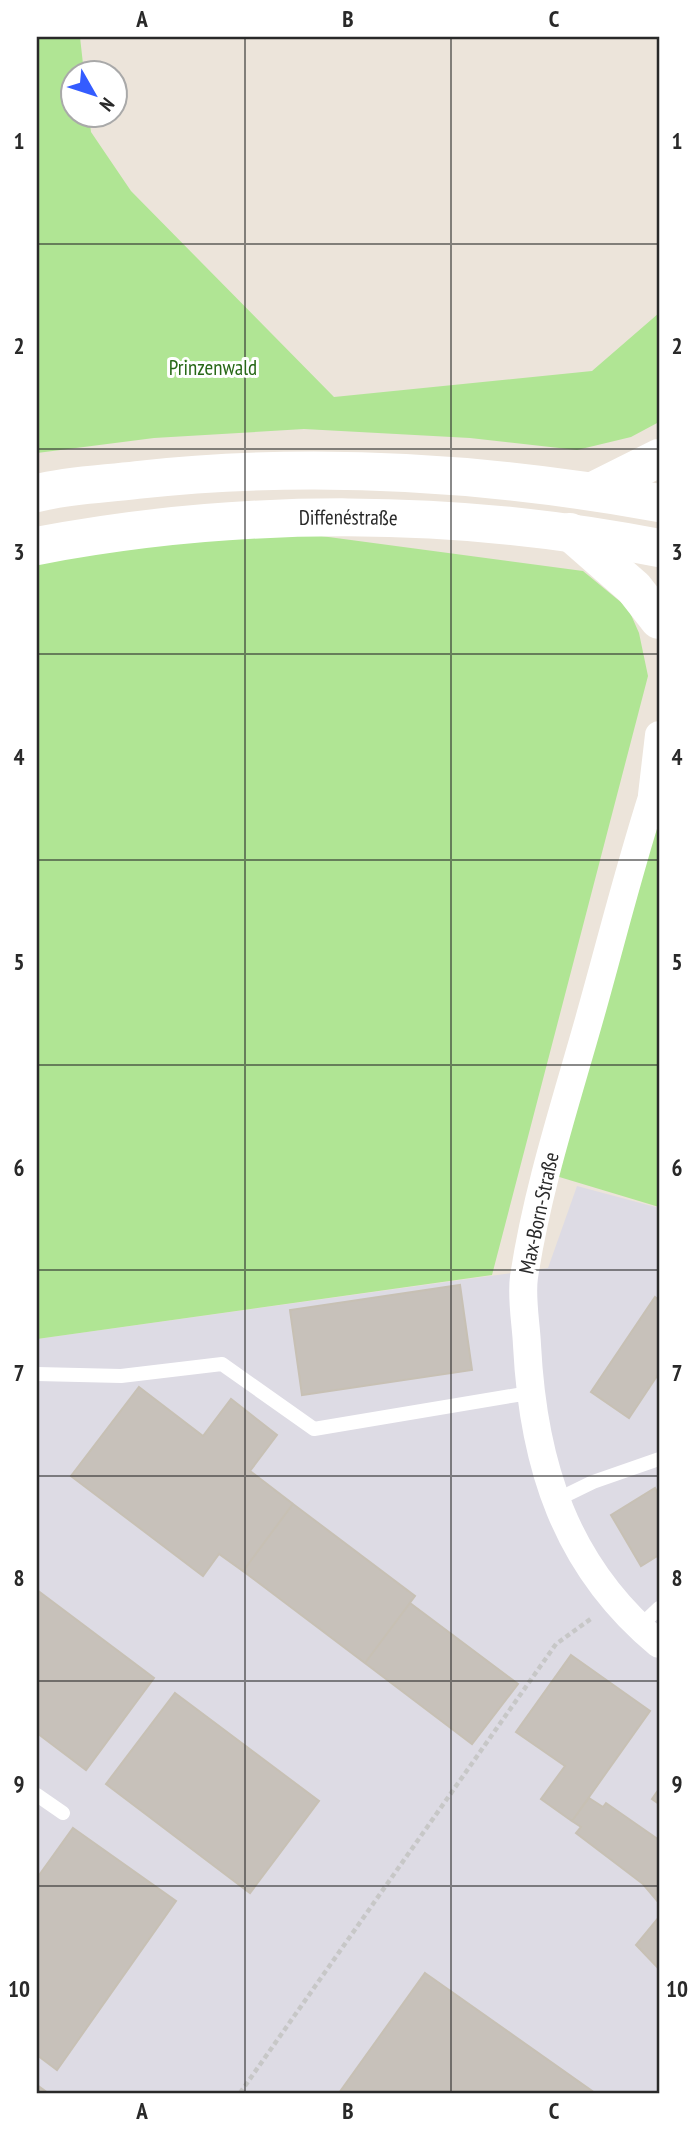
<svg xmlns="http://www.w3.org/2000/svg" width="696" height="2130" font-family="'PT Sans Narrow',sans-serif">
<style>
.industrial{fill:#dddbe4}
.green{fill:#b0e594}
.building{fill:#c7c1ba;stroke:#c7c0b4;stroke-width:2}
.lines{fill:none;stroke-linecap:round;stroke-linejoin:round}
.path{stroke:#c7c7c7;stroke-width:4.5;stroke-dasharray:5 3.5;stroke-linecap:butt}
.service{stroke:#fff;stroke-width:14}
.minor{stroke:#fff;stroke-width:28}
.secondary{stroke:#fff;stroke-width:38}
.grid{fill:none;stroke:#292929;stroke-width:2;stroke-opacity:0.55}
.labels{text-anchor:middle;stroke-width:6;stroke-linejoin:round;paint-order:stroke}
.park-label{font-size:21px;fill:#286817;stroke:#fff}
.street-label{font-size:21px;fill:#292929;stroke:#fff}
.neatline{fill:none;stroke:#292929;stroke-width:2.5}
.grid-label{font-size:23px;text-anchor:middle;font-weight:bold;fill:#292929}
</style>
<rect width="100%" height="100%" fill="#ece4da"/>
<path class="industrial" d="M 577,1186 L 659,1208 L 659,2093 L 37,2093 L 37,1339 L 548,1268 Z"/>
<path class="green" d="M 37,37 L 80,37 L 84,73 L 74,74 L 74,116 L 89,116 L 91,132 L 131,191 L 334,397 L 592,371 L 659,313 L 659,422 L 631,437 L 577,450 L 470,438 L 304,429 L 154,438 L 37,453 Z
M 291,532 L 583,571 L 628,608 L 639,633 L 648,676 L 492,1275 L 37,1339 L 37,563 L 106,549 Z
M 659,776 L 659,1207 L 546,1173 Z"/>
<path class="building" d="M 460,1285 L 472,1370 L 302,1395 L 290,1310 Z
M 655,1297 L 659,1300 L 659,1373 L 629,1418 L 591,1392 Z
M 139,1387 L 203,1436 L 231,1399 L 277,1435 L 250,1471 L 293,1504 L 243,1571 L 219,1554 L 203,1576 L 71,1476 Z
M 655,1488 L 659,1496 L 659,1555 L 641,1566 L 611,1515 Z
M 293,1504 L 415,1596 L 365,1663 L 243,1571 Z
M 37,1590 L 154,1678 L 86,1770 L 37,1733 Z
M 410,1603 L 518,1684 L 472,1744 L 365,1663 Z
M 571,1655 L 650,1711 L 572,1821 L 541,1799 L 565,1766 L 516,1732 Z
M 175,1693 L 319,1801 L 250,1893 L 106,1784 Z
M 659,1789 L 659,1804 L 652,1799 Z
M 589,1798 L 603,1807 L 606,1803 L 659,1840 L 659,1903 L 643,1884 L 576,1833 L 581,1827 L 572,1821 Z
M 73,1828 L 176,1901 L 57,2070 L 37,2055 L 37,1878 Z
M 659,1917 L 659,1969 L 636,1945 Z
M 425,1973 L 595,2093 L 339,2093 Z
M 37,2085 L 48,2093 L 37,2093 Z"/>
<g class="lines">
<path class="path" d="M 240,2093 L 556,1644 L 592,1618"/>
<path class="service" d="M 37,1374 L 121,1376 L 222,1364 L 314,1429 L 529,1393
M 554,1501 L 593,1482 L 659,1459
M 639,1627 L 659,1608
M 37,1795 L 63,1813"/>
<path class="minor" d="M 659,776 C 632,856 612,939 589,1020 C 565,1105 537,1190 524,1277 C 521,1298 526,1323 527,1345 C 533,1464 565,1566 659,1644
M 652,795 L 659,735"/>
<g class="secondary">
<path d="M 593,491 L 659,458"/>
<path d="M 37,493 C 69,485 104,484 137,480 C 310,461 488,472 659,503"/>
<path d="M 570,532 L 634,588 L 659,620"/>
<path id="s1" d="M 37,546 C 241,507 455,508 659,548"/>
</g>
</g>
<path class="grid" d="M 245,37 L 245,2093M 451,37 L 451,2093M 37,244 L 659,244M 37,449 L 659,449M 37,654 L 659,654M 37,860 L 659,860M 37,1065 L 659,1065M 37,1270 L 659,1270M 37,1476 L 659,1476M 37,1681 L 659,1681M 37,1886 L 659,1886"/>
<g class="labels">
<g class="park-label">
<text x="213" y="375">Prinzenwald</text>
</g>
<g class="street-label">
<text dy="7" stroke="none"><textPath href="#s1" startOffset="313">Diffenéstraße</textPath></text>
<text transform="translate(539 1213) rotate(-78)" y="7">Max-Born-Straße</text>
</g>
</g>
<rect width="696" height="2130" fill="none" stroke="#ffffff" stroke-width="77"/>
<g transform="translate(94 94) rotate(129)"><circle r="33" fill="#ffffff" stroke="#a9a9a9" stroke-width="2"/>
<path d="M0-5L12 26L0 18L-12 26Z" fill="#345cff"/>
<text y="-10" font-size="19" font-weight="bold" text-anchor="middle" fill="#292929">N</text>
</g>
<rect x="38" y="38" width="620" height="2054" class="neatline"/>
<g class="grid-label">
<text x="142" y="27">A</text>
<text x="348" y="27">B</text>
<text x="554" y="27">C</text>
<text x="19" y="149">1</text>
<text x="677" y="149">1</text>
<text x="19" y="354">2</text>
<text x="677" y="354">2</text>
<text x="19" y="560">3</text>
<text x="677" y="560">3</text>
<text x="19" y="765">4</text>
<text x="677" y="765">4</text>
<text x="19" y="970">5</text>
<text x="677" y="970">5</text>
<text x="19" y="1176">6</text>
<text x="677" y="1176">6</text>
<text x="19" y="1381">7</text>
<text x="677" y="1381">7</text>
<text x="19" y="1586">8</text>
<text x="677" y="1586">8</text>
<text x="19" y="1792">9</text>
<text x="677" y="1792">9</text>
<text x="19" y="1997">10</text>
<text x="677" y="1997">10</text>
<text x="142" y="2119">A</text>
<text x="348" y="2119">B</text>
<text x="554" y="2119">C</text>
</g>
</svg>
